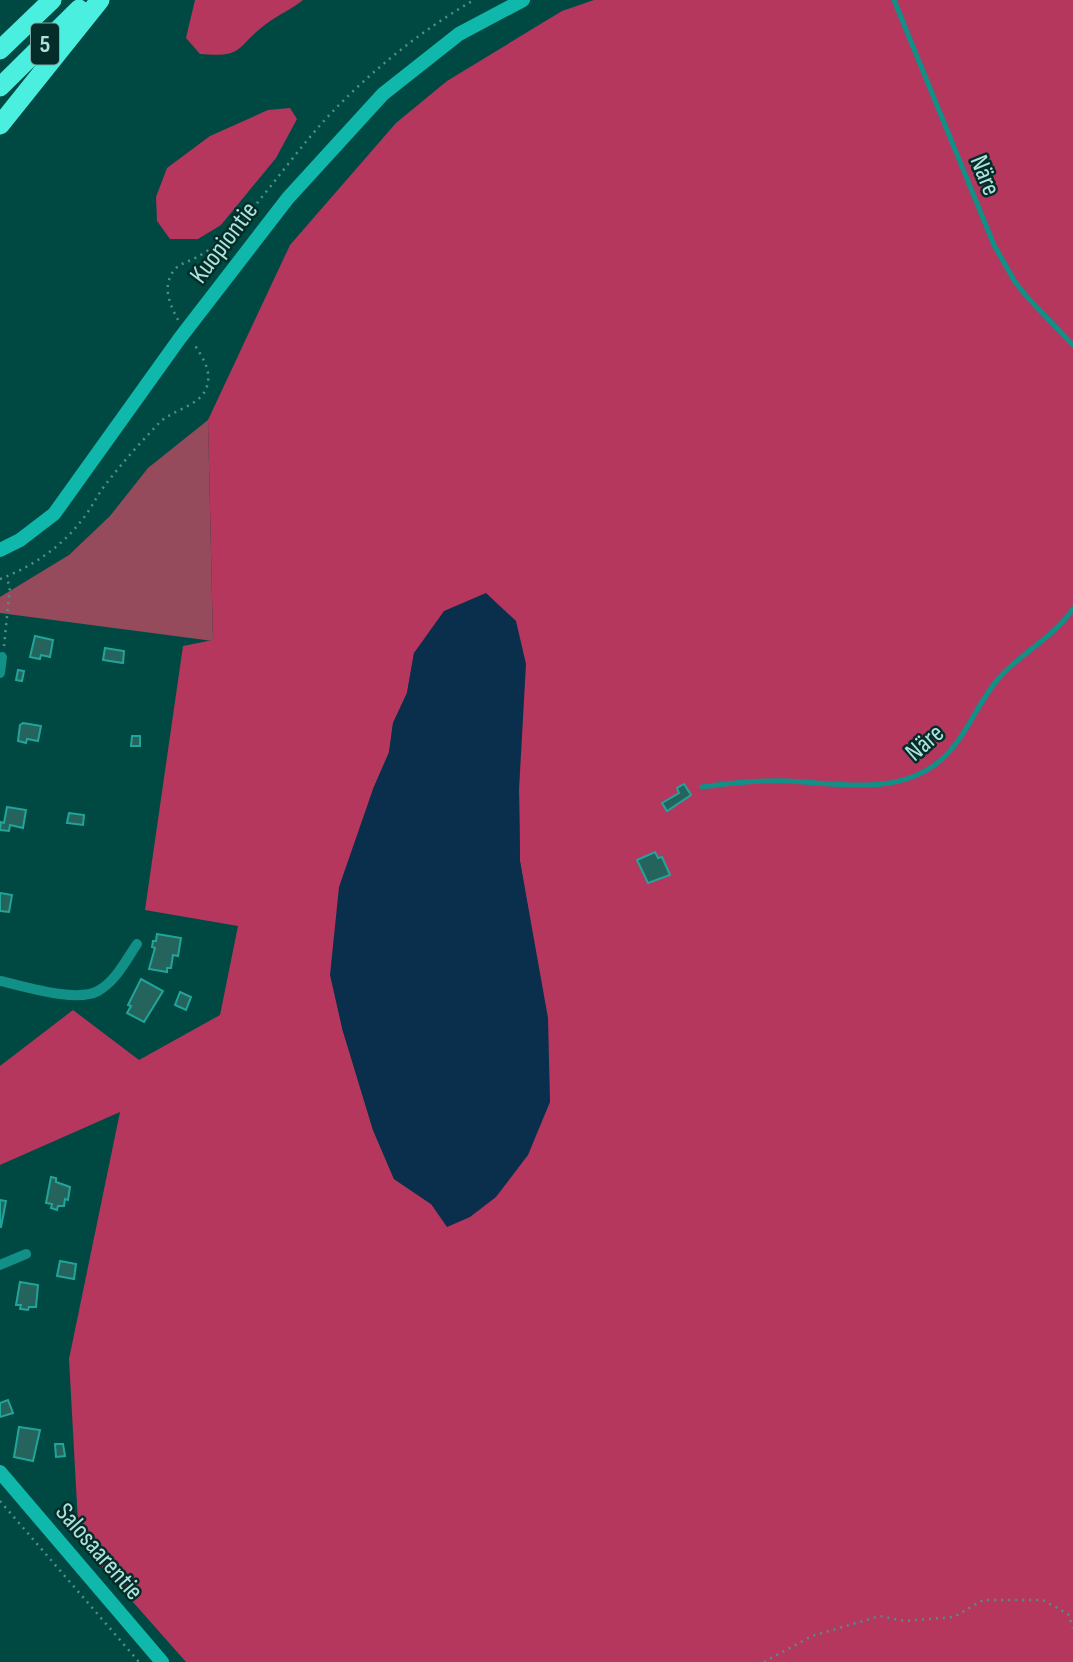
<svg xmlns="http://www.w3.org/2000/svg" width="1073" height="1662" font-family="'Sofia Sans Condensed',sans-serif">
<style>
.green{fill:#964b5d}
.forest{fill:#b5375e;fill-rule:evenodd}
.water{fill:#0a2f4c}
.building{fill:#24645d;stroke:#21a59a;stroke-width:2}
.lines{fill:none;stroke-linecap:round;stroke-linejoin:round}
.path{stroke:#518f89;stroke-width:2.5;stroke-dasharray:2 5;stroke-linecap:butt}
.lane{stroke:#109086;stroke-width:5}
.street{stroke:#109086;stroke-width:10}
.secondary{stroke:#10b8ac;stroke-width:14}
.highway{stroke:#4befe0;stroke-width:19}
.labels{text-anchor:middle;stroke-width:5;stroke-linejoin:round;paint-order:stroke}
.shield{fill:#042c28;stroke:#7caba5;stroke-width:2}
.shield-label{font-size:24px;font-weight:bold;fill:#afe2db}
.street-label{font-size:26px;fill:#afe2db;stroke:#042c28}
</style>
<rect width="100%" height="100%" fill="#004943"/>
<path class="green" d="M 208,420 L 213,641 L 0,613 L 0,597 L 69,555 L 110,516 L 148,468 Z"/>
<path class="forest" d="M 195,0 L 303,0 C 292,9 278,15 266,24 C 235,47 245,58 200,54 L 186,38 Z
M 594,0 L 1073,0 L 1073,1662 L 186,1662 L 79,1541 L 69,1359 L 120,1112 L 0,1165 L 0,1066 L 73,1010 L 139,1060 L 220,1015 L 238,926 L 145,910 L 183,646 L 213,640 L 208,420 L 290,245 L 396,123 L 447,81 L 562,11 ZM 430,634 L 519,790 L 520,861 L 532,932 L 431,1204 L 394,1179 L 373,1130 L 342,1028 L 373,789 L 389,752 L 393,723 L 407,693 L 414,653 Z
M 290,108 L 297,119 L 276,158 L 221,225 L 198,239 L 170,239 L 157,221 L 156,197 L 167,168 L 210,136 L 268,110 Z"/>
<path class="water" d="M 486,593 L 516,621 L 526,664 L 519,790 L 520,861 L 548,1018 L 550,1102 L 528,1155 L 496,1197 L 470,1217 L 447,1227 L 431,1204 L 394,1179 L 373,1130 L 342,1028 L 330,975 L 339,887 L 373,789 L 389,753 L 393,723 L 407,693 L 414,653 L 444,611 Z"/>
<path class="building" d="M 35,636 L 53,640 L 50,657 L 41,655 L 40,659 L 30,657 Z
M 105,648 L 124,651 L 123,663 L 103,660 Z
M 18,670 L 24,671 L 22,681 L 16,680 Z
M 23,723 L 41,726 L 38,741 L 27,739 L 26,743 L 18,741 L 20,725 Z
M 132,736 L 140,736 L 140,746 L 131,746 Z
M 684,784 L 691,795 L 667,811 L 662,803 L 679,793 L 677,788 Z
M 7,807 L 26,810 L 23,828 L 10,825 L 9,831 L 0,830 L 1,822 L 4,823 Z
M 69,813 L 84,815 L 83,825 L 67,823 Z
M 655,852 L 658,858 L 662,857 L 670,875 L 648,883 L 637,860 Z
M 0,893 L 12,895 L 9,912 L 0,911 Z
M 157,934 L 181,938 L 178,956 L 173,955 L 171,968 L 167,968 L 167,972 L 149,969 L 155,948 L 152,947 L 153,941 L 156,941 Z
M 141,979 L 163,991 L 144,1022 L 127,1013 L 131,1006 L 128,1005 Z
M 180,992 L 191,997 L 186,1010 L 175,1005 Z
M 51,1177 L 56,1178 L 56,1182 L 70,1187 L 68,1200 L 65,1199 L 64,1206 L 58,1206 L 57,1210 L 51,1208 L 52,1204 L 46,1203 Z
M 0,1200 L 6,1201 L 1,1227 L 0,1227 Z
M 60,1261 L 76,1264 L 74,1279 L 57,1276 Z
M 20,1282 L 38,1285 L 36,1307 L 29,1307 L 28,1310 L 20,1309 L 21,1305 L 16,1305 Z
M 8,1400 L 13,1413 L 0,1417 L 0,1403 Z
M 19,1427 L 40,1430 L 33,1461 L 14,1457 Z
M 55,1444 L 63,1444 L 65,1456 L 56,1457 Z"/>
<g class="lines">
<path class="path" d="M 178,320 C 171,306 163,291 171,275 C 177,263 187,263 197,257 C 208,251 223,241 232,232 C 271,190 302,141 343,101 C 381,63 427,27 474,0
M 0,579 C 34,566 64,545 85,516 C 93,505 98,494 106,484 C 122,463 141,442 159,423 C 172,410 199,406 206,389 C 213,372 203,358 194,344
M 4,646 L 10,587 L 6,577
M 0,1501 L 139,1662
M 764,1662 L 812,1636 L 880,1616 L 904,1621 L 954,1617 L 983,1600 L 1043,1600 L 1068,1614 L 1073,1628"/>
<path class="lane" d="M 894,0 L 994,245 L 1015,282 L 1028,298 L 1073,345
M 702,787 C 730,783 758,780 787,781 C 838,783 898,797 941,760 C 966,738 977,703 999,678 C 1021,653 1054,637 1073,609"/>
<path class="street" d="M 0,673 L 2,657
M 0,981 C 24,986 76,1003 98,991 C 116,981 126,960 137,944
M 0,1265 L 26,1254"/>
<path class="secondary" d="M 0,550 L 20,540 L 54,514 L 180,338 L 288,198 L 383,94 L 459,34 L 523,0
M 0,1472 L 162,1662"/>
<path class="highway" d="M 0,50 L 52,0
M 0,87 L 79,9
M 0,125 L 100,0"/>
</g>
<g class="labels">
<rect class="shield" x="31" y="23.5" width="28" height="41" rx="5"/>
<g class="shield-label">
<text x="45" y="52">5</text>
</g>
<g class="street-label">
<text transform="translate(986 175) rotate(68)" y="9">Näre</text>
<text transform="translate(223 242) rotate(-53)" y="9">Kuopiontie</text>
<text transform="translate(924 742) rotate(-41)" y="9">Näre</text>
<text transform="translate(100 1551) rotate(49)" y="9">Salosaarentie</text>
</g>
</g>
</svg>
